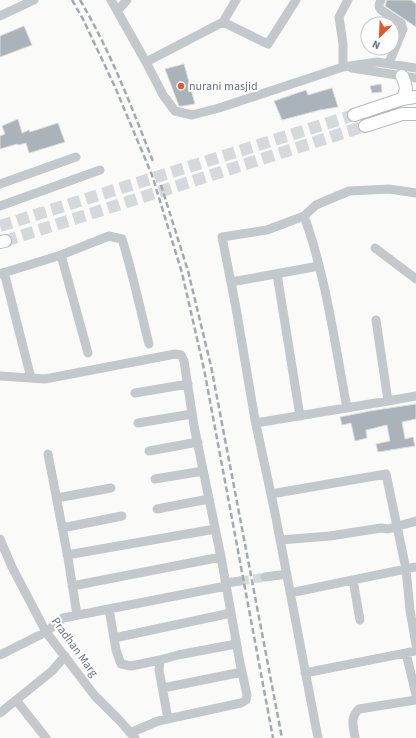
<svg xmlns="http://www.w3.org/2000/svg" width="416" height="738" font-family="'Source Sans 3',sans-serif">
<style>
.building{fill:#aab3b9;stroke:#dcdcda}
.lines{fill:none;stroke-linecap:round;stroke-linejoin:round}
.minor-tunnel{stroke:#d5d9db;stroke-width:9;stroke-dasharray:9 4.5;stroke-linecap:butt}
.major-tunnel{stroke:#d5d9db;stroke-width:12;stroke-dasharray:12 6;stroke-linecap:butt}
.major-casing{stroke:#b5babe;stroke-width:14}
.minor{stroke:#c3c8cc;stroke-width:9}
.major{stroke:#fff;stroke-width:12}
.rail{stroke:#a2aab0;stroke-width:2.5;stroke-dasharray:6 3;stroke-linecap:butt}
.poi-dot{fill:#e4572e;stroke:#fff;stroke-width:1.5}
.labels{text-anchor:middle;stroke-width:4;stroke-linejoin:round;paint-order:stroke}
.poi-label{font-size:12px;fill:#657683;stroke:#fff;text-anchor:start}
.street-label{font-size:12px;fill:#657683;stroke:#fff}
</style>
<rect width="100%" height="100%" fill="#fafaf8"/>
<path class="building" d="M 387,0 L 411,0 L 416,4 L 416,27 L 385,6 Z
M 24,26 L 32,45 L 0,57 L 0,36 Z
M 184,64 L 195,104 L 182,106 L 179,106 L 165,69 Z
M 381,84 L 382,92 L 372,93 L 370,86 Z
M 332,88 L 338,107 L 320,110 L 282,120 L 274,101 L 306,90 L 308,95 Z
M 18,119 L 22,133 L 29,130 L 30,132 L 58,123 L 65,142 L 29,153 L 26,143 L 19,145 L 17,144 L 0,149 L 0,136 L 5,134 L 2,126 Z
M 416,404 L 416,419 L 402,422 L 405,439 L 413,437 L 415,446 L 378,452 L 376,444 L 390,441 L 387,425 L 366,430 L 367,438 L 355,441 L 351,423 L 342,425 L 340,417 L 370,411 Z"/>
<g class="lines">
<path class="minor-tunnel" d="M 240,581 L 265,577"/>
<path class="major-tunnel" d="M 0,226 L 354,115
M 5,241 L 365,126"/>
<defs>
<path id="major" d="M 402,76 C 406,85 408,90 402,99
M 354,115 L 402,99 L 416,97
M 365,126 L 402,114 L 416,114
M 0,242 L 5,241"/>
</defs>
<use href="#major" class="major-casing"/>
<path class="minor" d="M 111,0 L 146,62 L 163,95 L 175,111 L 192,115 L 219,108 L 343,67 L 377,62 L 416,68
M 381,0 C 379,4 378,6 381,10 L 401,23 L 403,29 L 389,63
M 117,11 L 127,0
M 0,16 L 34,0
M 223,22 L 268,44 L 296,0
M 146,62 L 223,22 L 236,0
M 343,67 L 343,44 L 339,17 L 348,0
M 352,68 L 416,78
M 0,184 L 76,157
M 0,206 L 100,170
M 304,216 C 326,276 335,345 347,408
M 375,248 L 416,279
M 61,255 L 88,353
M 4,272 L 31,378
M 0,274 L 61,255 L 109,236 L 122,239 C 133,274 140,309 149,344
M 277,274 L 300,416
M 231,282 L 319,266
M 376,320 L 388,401
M 0,376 L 45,379 L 175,354 L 181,355 L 184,361 L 194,426 L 221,557 L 240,663 L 247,695 L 246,700 L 241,703 L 158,721 L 130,733
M 135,393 L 188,384
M 138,423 L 192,414
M 256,423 L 388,401 L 416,396
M 149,451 L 198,442
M 48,454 L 68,558 L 77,615
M 155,479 L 203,471
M 271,494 L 386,474 L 406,569 L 410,610 L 416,645
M 57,498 L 111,488
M 157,509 L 209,499
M 62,528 L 122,516
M 0,539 L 12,567 L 46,632 L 95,696 L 120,721 L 135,738
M 280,540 L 330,536 L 381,528 L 388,529 L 416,521
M 67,555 L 215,529
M 265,577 L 287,574
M 353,580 L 360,620
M 226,583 L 240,581
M 72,586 L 221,557
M 290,593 L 416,567
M 109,609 L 116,650 L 121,664 L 131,666 L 160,660
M 114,638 L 231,613
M 406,653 L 416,695
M 0,655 L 46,632 L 63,618 L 226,586
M 305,673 L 416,651
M 163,688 L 242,672
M 16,700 L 46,738
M 0,713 L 52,671 L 65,656
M 168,719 L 159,670 L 160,660 L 178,655 L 236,644
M 355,737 C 353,726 350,717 359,709 L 416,700
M 318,738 L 275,513 L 255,420 L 236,308 L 222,237 L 267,230 L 304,216 L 316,205 L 349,191 L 389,189 L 416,193"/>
<use href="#major" class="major"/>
<path class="rail" d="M 72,0 L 83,19 L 115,87 L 152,175 L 182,273 L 204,369 L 273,738
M 80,0 C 111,52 132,108 154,164
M 161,185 L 188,271 L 211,366 L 282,738"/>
</g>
<circle class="poi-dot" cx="181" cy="86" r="4"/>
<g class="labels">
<g class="poi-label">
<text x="189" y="90">nurani masjid</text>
</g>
<g class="street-label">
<text transform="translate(75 647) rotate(54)" y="4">Pradhan Marg</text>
</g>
</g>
<g transform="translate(380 36) rotate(204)"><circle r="19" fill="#ffffff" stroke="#c1c8cd"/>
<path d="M0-3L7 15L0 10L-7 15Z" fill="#e4572e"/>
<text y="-6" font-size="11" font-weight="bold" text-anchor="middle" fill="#657683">N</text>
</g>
</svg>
